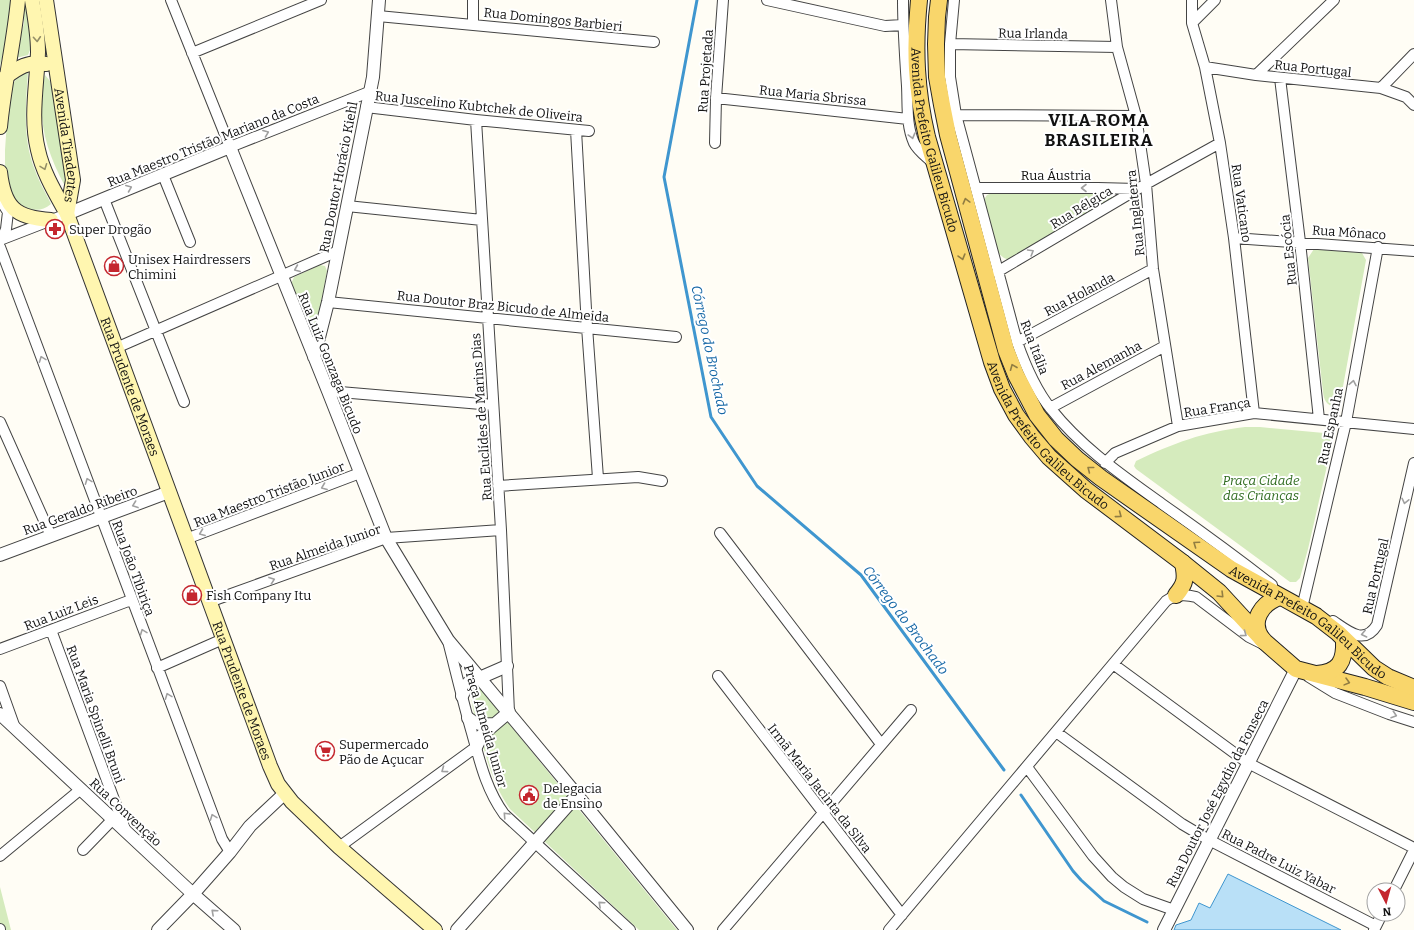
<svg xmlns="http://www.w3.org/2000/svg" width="1414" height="930" font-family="Bitter,serif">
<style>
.green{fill:#d5ebbd}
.water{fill:#b9e0f7;stroke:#3f96cf}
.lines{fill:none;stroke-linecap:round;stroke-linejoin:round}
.stream{stroke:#3f96cf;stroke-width:3}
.minor-casing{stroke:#444;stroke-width:12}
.tertiary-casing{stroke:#444;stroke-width:14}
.secondary-casing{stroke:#333;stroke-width:16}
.primary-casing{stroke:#222;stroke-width:18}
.minor{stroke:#fff;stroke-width:10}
.tertiary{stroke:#fff;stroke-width:12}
.secondary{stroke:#fff6b0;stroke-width:14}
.primary{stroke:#f9d66b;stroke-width:16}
.oneway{stroke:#948f68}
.oneway2{stroke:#a0a0a0}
.oneway3{stroke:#917d42}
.labels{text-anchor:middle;stroke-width:4;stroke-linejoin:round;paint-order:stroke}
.street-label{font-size:13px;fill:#111;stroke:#fff}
.poi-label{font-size:13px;fill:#111;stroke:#fff;text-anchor:start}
.park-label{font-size:13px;font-style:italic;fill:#2f6b1f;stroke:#fff}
.water-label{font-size:14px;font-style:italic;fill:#1768a6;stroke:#fff}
.district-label{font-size:17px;font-weight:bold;letter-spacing:1px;fill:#111;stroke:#fff}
</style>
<rect width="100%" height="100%" fill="#fffdf5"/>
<path class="green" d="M 0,0 L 13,0 L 7,40 L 0,65 Z
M 27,6 L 29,7 L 30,50 L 28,55 L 16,58 L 16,55 L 24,23 L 24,7 Z
M 23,70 L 28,71 C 26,104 22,139 35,170 C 39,182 46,193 51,204 C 39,214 29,209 17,204 L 5,181 L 5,150 L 8,107 L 12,85 Z
M 45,75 L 50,81 L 53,91 L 67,185 L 65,186 C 45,149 36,116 45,75 Z
M 1097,190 L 1106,191 L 1112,196 L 1111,201 L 1009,260 L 1004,258 L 999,254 L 983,201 L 987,195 L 992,193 Z
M 1314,249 L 1362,253 L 1366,260 L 1340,403 L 1335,407 C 1326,405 1324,400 1323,392 L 1308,258 Z
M 320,265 L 325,266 L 327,271 L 318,320 L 316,323 L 312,325 L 307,323 L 291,284 L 294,277 Z
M 1245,427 L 1260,427 L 1324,433 C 1329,435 1331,438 1332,444 L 1308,549 L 1300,578 L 1296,582 L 1290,582 L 1136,469 L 1134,466 L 1136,461 C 1174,443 1203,432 1245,427 Z
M 474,686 L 479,687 L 677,930 L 639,930 L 510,809 C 493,785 487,760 479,732 C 475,718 471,705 471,690 Z
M 0,887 L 11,930 L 0,930 Z"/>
<path class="water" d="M 1228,874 L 1341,930 L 1174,930 L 1176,925 L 1191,920 L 1199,903 L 1210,908 Z"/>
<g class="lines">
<path class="stream" d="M 697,0 L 664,177 L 711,417 L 757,486 L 861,575 L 1004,770
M 1021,795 L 1073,871 L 1081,880 L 1104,901 L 1147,922"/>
<defs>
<path id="minor" d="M 171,0 L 230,147 L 369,92
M 767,0 L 885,26 L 903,25
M 903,0 C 903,29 905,57 907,86 C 908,105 906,125 914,143 C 918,151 927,157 933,163
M 954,0 L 950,44 L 950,77 L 956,115 L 1017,342 C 1025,365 1035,389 1051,409 C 1082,448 1122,475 1162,504 C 1199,530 1236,557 1272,585
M 1111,0 L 1117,47 L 1136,116 L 1146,184 L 1153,269 L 1178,426
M 1192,0 L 1192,23 L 1205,67 L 1220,143 L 1234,238 L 1254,413
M 378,16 L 654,42
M 1192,23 L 1215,0
M 473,24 L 473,0
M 950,44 L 1117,47
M 192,53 L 321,0
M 1205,67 L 1256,75 L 1381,88 L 1406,97 L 1414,105
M 1256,75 L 1334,0
M 1280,78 L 1300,242 L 1319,419
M 1381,88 L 1414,54
M 716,98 L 908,119
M 366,107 L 476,120 L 589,131
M 956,115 L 1136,116
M 476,120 L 501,530 L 509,712
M 576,130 L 587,327 L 598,478
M 715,143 L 716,98 L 723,0
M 163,175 L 190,242
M 976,188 L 1098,188 L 1137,189
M 104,199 L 184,402
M 1,201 L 8,212 L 6,229 L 2,239
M 347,206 L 482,220
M 1234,238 L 1414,251
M 0,240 L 67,214
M 0,247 L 222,839 L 230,852
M 997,272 L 1146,184 L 1220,143
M 328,302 L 676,337
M 1017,342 L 1153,269
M 116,348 L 338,251
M 328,391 L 493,405
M 1050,408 L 1165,346
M 0,422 L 51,536
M 1105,463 L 1115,453 L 1178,426 L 1254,413 L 1414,429
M 498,486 L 638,477 L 662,481
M 720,533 L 881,744
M 186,539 L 360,473
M 209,602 L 386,538 L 501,530
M 1298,605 L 1302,608 L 1346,422 L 1378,247
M 1333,621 C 1348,631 1364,646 1377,625 L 1414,463
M 51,630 L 125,829
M 448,641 C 456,672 463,702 472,733 C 480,762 486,789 504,814 L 630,930
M 0,649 L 131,600
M 1113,664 L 1248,763 L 1414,848
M 157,668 L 223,639
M 718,676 L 902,915
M 1309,677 L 1335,693 L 1389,714 L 1414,722
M 0,686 L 15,728
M 1056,732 L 1182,824 L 1209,840 L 1376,926
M 1027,767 L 1093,856 L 1112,877 L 1124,887 L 1143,899 L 1174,910
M 339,847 L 476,747
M 83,850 L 113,819
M 0,856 L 81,789
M 1394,890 L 1414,850
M 0,929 L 0,930
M 723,930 L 911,710
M 889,930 L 1166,601 C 1175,594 1185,594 1196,597 L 1249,637 L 1263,644
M 1374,930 L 1382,914"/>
<path id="tertiary" d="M 67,214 L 230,147 L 328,391 L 386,538 L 448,640 L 577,795 L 687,930
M 314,357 L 328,302 L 373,77 L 379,0
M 0,555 L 169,492
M 462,696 L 468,683 L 507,666
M 0,714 L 193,894 L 234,930
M 468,718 C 475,725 484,725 494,724
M 476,747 L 482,735 L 509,712
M 158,930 L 193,894 L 230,852 L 250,826 L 285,793
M 457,930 L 577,795
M 1164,930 L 1296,669"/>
<g id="secondary">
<path id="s1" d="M 32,0 C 35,17 38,34 38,52 C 37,85 30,117 38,150 C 43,173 56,194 67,214 L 270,766 L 278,784 L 292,802 L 339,847 L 435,930"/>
<path id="s2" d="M 46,0 L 73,180 L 67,214"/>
<path d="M 3,79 C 18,68 26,61 46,64"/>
<path d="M 0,127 C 4,84 14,43 18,0"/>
<path d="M 0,172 C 4,207 15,218 51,220"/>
</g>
<g id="primary">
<path id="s3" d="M 919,0 C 914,49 916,90 927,137 L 992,362 L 1002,389 L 1016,415 L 1032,437 L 1049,457 L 1086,490 L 1183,563 L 1219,592 L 1265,642 L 1296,669 L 1365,687 L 1414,702"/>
<path id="s4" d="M 939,0 L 937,17 L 936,44 L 937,77 L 942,105 L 948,135 L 1006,350 L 1016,375 L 1037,415 L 1056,439 L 1077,459 L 1101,478 L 1231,569 L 1316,616 L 1338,633 L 1374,668 L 1388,677 L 1414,688"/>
<path d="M 1176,595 C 1186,583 1186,578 1183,563"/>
<path d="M 1262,639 C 1249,621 1262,603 1280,597"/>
<path d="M 1317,674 C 1339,672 1345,662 1344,640"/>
</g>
</defs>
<use href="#minor" class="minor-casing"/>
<use href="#tertiary" class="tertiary-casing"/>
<use href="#secondary" class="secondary-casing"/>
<use href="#primary" class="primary-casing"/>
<use href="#minor" class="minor"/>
<use href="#tertiary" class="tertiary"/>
<use href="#secondary" class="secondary"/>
<use href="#primary" class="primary"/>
</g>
<defs><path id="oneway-chevron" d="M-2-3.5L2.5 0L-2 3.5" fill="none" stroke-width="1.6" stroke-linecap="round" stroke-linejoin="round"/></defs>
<g class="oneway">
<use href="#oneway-chevron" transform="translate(37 39) rotate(86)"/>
<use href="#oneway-chevron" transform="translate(44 167) rotate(69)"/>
</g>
<g class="oneway2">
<use href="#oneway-chevron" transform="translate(266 133) rotate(-21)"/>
<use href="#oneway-chevron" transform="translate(912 136) rotate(75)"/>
<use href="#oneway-chevron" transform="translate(129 188) rotate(-22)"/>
<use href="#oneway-chevron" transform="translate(1084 188) rotate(180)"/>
<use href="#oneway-chevron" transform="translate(1031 252) rotate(-31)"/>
<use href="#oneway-chevron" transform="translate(297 269) rotate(157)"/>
<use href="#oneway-chevron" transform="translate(42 359) rotate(-111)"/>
<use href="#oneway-chevron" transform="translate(1353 383) rotate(-79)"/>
<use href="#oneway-chevron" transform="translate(88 481) rotate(-111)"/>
<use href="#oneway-chevron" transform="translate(324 487) rotate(159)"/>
<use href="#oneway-chevron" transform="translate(1405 501) rotate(103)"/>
<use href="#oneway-chevron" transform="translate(135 505) rotate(160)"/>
<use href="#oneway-chevron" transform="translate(202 533) rotate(159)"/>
<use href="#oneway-chevron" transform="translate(272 580) rotate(-20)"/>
<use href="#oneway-chevron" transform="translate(143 632) rotate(-111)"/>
<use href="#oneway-chevron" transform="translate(1244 634) rotate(36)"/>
<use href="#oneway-chevron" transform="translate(1364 634) rotate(168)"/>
<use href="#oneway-chevron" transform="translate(168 696) rotate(-111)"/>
<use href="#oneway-chevron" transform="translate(1394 715) rotate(18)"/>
<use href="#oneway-chevron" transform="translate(444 770) rotate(144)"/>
<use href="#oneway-chevron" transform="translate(506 815) rotate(-133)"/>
<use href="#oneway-chevron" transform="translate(213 817) rotate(-111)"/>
<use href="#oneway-chevron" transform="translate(601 904) rotate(-138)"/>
<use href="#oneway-chevron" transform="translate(214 912) rotate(-138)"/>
</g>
<g class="oneway3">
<use href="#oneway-chevron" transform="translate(966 201) rotate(-105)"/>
<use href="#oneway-chevron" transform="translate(962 257) rotate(74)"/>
<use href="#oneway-chevron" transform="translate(1013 367) rotate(-112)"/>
<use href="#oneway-chevron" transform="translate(1090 469) rotate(-142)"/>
<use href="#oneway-chevron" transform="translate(1119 515) rotate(37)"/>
<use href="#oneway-chevron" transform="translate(1196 544) rotate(-145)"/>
<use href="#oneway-chevron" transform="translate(1221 595) rotate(45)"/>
<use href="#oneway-chevron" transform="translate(1347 682) rotate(15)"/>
</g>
<defs>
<symbol id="pharmacy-ring" viewBox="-11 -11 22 22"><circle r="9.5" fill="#fff" stroke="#c4262e" stroke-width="1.5"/><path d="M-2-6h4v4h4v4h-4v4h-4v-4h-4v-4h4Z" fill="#c4262e"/></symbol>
<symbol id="shop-ring" viewBox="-11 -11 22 22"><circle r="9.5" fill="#fff" stroke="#c4262e" stroke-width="1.5"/><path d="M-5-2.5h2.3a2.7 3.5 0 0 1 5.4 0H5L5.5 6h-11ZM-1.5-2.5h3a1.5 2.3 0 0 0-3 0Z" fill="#c4262e"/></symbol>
<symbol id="supermarket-ring" viewBox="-11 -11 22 22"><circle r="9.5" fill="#fff" stroke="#c4262e" stroke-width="1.5"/><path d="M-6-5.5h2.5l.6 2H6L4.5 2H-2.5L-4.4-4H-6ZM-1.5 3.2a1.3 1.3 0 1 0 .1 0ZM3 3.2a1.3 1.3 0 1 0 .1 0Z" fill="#c4262e"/></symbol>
<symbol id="civic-ring" viewBox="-11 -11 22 22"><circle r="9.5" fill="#fff" stroke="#c4262e" stroke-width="1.5"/><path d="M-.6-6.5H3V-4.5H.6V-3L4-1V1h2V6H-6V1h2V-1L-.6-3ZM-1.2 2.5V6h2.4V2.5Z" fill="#c4262e"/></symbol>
</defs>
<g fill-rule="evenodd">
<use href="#pharmacy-ring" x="44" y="218" width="22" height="22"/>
<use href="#shop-ring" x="103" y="255" width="22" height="22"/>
<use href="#shop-ring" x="181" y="584" width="22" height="22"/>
<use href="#supermarket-ring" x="314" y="740" width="22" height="22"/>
<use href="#civic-ring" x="518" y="784" width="22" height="22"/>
</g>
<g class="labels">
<g class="street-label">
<text transform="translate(553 19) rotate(6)" y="5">Rua Domingos Barbieri</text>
<text transform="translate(1033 33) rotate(1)" y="5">Rua Irlanda</text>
<text transform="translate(1313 68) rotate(6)" y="5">Rua Portugal</text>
<text transform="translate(705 71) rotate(-86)" y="5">Rua Projetada</text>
<text transform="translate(813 95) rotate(6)" y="5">Rua Maria Sbrissa</text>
<text transform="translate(479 106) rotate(6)" y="5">Rua Juscelino Kubtchek de Oliveira</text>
<text transform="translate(213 140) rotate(-22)" y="5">Rua Maestro Tristão Mariano da Costa</text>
<text dy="5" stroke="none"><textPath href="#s3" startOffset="142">Avenida Prefeito Galileu Bicudo</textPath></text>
<text dy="5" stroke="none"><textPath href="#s2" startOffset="147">Avenida Tiradentes</textPath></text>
<text x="1056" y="180">Rua Áustria</text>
<text transform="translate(338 177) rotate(-79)" y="5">Rua Doutor Horácio Kiehl</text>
<text transform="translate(1242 203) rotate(82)" y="5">Rua Vaticano</text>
<text transform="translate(1081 207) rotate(-31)" y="5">Rua Bélgica</text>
<text transform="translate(1135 213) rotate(-96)" y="5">Rua Inglaterra</text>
<text transform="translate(1349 232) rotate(4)" y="5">Rua Mônaco</text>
<text transform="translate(1288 250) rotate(-96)" y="5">Rua Escócia</text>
<text transform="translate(1079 294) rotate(-28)" y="5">Rua Holanda</text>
<text transform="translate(503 306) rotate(6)" y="5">Rua Doutor Braz Bicudo de Almeida</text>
<text transform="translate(1035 347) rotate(69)" y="5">Rua Itália</text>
<text transform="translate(331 363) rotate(68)" y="5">Rua Luiz Gonzaga Bicudo</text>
<text transform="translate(1101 365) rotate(-28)" y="5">Rua Alemanha</text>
<text dy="5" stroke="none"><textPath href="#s1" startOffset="405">Rua Prudente de Moraes</textPath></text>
<text transform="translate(1217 407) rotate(-9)" y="5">Rua França</text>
<text transform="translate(481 417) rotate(-94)" y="5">Rua Euclídes de Marins Dias</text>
<text transform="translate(1330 426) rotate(-78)" y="5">Rua Espanha</text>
<text dy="5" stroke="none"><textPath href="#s3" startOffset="466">Avenida Prefeito Galileu Bicudo</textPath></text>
<text transform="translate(269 494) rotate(-21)" y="5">Rua Maestro Tristão Junior</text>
<text transform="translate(80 510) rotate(-20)" y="5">Rua Geraldo Ribeiro</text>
<text transform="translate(325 547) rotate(-19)" y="5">Rua Almeida Junior</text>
<text transform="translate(134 568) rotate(70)" y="5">Rua João Tibiriça</text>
<text transform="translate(1375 576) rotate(-77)" y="5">Rua Portugal</text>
<text transform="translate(61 612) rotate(-21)" y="5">Rua Luiz Leis</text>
<text dy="5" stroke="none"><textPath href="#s4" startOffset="774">Avenida Prefeito Galileu Bicudo</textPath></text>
<text dy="5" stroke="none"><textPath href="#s1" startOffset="729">Rua Prudente de Moraes</textPath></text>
<text transform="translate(96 714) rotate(70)" y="5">Rua Maria Spinelli Bruni</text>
<text transform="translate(486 726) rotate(74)" y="5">Praça Almeida Junior</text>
<text transform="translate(820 788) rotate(52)" y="5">Irmã Maria Jacinta da Silva</text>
<text transform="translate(1217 793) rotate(-63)" y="5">Rua Doutor José Egydio da Fonseca</text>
<text transform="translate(126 812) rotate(43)" y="5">Rua Convenção</text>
<text transform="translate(1279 861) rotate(27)" y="5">Rua Padre Luiz Yabar</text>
</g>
<g class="poi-label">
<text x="69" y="234">Super Drogão</text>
<text x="128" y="264">Unisex Hairdressers<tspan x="128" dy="15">Chimini</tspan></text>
<text x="206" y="600">Fish Company Itu</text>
<text x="339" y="749">Supermercado<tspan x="339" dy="15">Pão de Açucar</tspan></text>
<text x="543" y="793">Delegacia<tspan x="543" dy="15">de Ensino</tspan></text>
</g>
<g class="park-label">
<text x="1261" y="485">Praça Cidade<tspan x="1261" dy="15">das Crianças</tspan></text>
</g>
<g class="water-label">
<text transform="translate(710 350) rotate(78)" y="5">Córrego do Brochado</text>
<text transform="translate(906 620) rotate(53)" y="5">Córrego do Brochado</text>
</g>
<g class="district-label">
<text x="1099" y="126">VILA ROMA<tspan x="1099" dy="20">BRASILEIRA</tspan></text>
</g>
</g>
<g transform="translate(1386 902) rotate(174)"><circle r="19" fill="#ffffff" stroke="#a0a0a0"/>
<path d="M0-3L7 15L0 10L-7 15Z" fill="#c4262e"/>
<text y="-6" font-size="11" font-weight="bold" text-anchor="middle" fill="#111111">N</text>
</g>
</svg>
